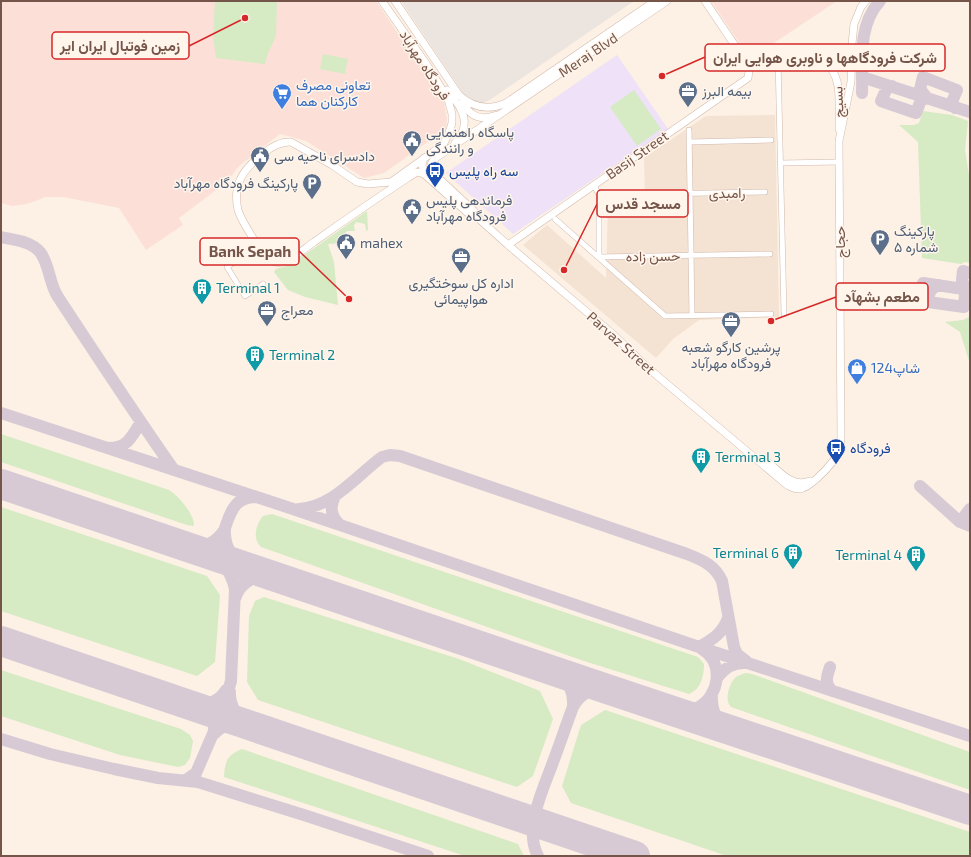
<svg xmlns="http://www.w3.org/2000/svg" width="971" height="857" font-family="'Exo 2',Vazirmatn,sans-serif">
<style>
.residential{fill:#f4e2d3}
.commercial{fill:#fce0d8}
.industrial{fill:#ece4df}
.education{fill:#eee1f8}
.green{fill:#d6eac3}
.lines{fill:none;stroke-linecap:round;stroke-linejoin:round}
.taxiway{stroke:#d7cad5;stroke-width:12}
.runway{stroke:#d7cad5;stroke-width:30}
.street-casing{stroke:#d0b9ae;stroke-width:6}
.secondary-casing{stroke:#d3b9ab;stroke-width:8}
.street{stroke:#fff;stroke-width:5}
.secondary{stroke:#fff;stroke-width:7}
.labels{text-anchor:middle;stroke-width:3;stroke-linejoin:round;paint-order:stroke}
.street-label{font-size:14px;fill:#75554a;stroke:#fff5eb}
.shop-label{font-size:14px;fill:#366cbe;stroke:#fff5eb;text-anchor:start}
.service-label{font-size:14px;fill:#4e5e75;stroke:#fff5eb;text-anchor:start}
.transit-label{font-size:14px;fill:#164399;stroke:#fff5eb;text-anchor:start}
.culture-label{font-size:14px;fill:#0d838f;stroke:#fff5eb;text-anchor:start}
.leader{fill:none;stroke:#d62828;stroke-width:1.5}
.callout-dot{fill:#d62828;stroke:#fff5eb;stroke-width:1.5}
.callout{fill:#fff5eb;stroke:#d62828;stroke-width:1.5}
.callout-label{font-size:15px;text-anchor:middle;font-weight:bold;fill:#75554a}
</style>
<rect width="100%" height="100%" fill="#fcf1e4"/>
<path class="residential" d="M 775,115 L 779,317 L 699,320 L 673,339 L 656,358 L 523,245 L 547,225 L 606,278 L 608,204 L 645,203 L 644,158 L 706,116 Z"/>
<path class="commercial" d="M 1,1 L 376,1 L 444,101 L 447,119 L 446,129 L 384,173 L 364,178 L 306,141 L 280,134 L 238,167 L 228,181 L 179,218 L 183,225 L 146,250 L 119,208 L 63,197 L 46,197 L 27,204 L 12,206 L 1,203 Z
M 711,1 L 837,1 L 750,59 Z"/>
<path class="industrial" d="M 401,1 L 634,1 L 494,97 L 486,102 L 477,103 L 463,93 Z"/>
<path class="education" d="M 617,55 L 668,129 L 513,234 L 446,173 Z"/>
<path class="green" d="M 215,1 L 277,1 L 276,36 L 268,53 L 265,64 L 216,58 L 213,37 Z
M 323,54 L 348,59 L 345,74 L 320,69 Z
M 634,90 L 661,129 L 637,146 L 610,107 Z
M 923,111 L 952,115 L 968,121 L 965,150 L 970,182 L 970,263 L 965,262 L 961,264 L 922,258 L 918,142 L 899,125 L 914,125 L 919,123 Z
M 367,211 L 368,230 L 366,231 L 365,224 L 356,222 L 354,226 L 355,231 L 347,231 L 344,234 L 343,243 L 328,244 L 334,262 L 338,305 L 305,297 L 288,290 L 274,272 L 276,269 L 290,265 Z
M 970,311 L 970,364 L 960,332 L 945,322 L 963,320 L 969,317 Z
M 1,434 L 169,490 C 178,495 194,514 194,525 L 193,526 L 187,525 L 1,462 Z
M 1,507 L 207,576 L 220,595 L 215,662 L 197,676 L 1,611 Z
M 272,514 L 698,657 L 704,664 C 704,676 701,689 689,694 L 581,660 L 261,547 C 252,539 256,524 263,516 Z
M 264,597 L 459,659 L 540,691 L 553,719 L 533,776 L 517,787 L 258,700 L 247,682 L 249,616 L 255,601 Z
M 1,670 L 181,729 L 190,735 L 193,741 L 190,758 L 185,765 L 178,767 L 120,755 L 1,716 Z
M 746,673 L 752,674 L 970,752 L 970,790 L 731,707 C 724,701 729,683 736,677 C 739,675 742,674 746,673 Z
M 605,710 L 970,832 L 970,856 L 727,856 L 571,803 L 562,786 L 581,725 Z
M 242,749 L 512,842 L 518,844 L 524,856 L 465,856 L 224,777 C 225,761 227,755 242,749 Z"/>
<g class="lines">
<path class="taxiway" d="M 862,77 L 970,112
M 892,86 L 887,88 L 881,101 L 916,113 L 921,100 L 927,98 L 920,89 L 923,77 L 957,90 L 952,102 L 955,108
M 862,93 C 863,62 857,26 880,1
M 1,237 C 14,240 31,241 40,252 C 50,265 49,284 58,297 C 96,355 134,413 174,470
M 970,273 L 963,271 L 962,280 L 964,286 L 970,289
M 923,283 L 970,290
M 939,285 C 930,288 929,293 928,302 L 964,307 L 965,294 L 970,290
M 1,413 L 290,508 L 699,647 L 970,736
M 109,448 C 128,448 132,436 141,422
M 920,486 L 960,522 L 970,526
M 335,496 C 330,506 330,515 339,524
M 299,509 C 333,507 356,476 382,457 L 390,455 L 400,456 L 687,554 C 702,560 715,565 722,581 L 734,647 L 737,654 L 746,661
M 960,522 L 970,509
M 188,547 C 205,548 216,543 225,529 C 224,546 231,557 245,566
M 235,599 C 240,581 256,575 272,576
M 699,647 C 712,640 723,633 728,618
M 830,667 C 827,676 824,683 832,691
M 559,673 C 570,682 574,693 573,707
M 717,678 C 725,668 733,662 746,663
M 230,692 C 229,705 236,714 244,723
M 712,693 C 711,709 715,720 728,729
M 195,707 C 208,704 219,702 226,690
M 205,710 C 213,716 215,724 214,734 C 223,725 231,723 244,723
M 677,712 C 685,712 692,711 699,707 C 720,695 724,662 702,649
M 1,739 L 50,754 L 114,769 L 158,778 L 198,782 L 307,816 L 428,856
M 186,780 L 196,773 L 221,715 L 231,681 L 235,589 C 232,574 224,567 221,554 C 219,543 229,509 239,502 C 245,498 250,497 257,497
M 597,843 L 600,856
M 538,856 C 523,828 544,788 553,762 C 560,744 566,725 573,707 C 580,694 590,690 604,688"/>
<path class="runway" d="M 1,484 L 604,688 L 970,810
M 1,641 L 635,856"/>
<defs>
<path id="street" d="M 778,59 L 784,314
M 689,130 L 692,315
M 689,142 L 771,140
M 780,163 L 839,162
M 594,185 L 599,195 L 599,257 L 770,254
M 599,195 L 765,192
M 555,219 L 665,316 L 771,314
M 244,255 L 227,267 L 245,296 L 263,284"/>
<path id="secondary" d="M 382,1 L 427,65 L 448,99 L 452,114 L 452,123 L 449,133 L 444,143 L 433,152 L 391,182 L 368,184 L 357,182 L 332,165 L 291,142 C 282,141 271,147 264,153 C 255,160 244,170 240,180 C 236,189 236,201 238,210 C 241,220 261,253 269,259 C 273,262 278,263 283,262 C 294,259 305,248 314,242 C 345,220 377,198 409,177 L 417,172 L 424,174
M 395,1 L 459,95 C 473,108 488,111 506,103 L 655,1
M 667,1 L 437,157 C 431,162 430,164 432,172 L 474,211 L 479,219 L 508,245 L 615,336 L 648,368 L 787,485 C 791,487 794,489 799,489 C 809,489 828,468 834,460 C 838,453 840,446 841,439 L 839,141 L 851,82 L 852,44 L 854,24 L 861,7 L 866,1
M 744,58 C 748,62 753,65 760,65 C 770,65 779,57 788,54 C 812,48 834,62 838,86 C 840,100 839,115 839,129
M 447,90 C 462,107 473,124 455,143
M 463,102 C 470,117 481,121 497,115
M 424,158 L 422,165 L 424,174 L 470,215 L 479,219
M 508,245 L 748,78 L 749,71 L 742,56 L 705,1
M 769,463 C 781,473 793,488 810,481"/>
</defs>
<use href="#street" class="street-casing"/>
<use href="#secondary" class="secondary-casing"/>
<use href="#street" class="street"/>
<use href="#secondary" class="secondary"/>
</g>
<defs>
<symbol id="office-pin" viewBox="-11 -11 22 30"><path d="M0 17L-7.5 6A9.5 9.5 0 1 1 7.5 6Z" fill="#5c6f8a" stroke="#fff5eb"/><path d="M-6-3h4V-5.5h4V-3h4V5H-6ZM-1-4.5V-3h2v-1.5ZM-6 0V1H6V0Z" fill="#fff"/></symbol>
<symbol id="supermarket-pin" viewBox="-11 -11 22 30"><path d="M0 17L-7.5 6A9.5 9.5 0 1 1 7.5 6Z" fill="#3f7fe0" stroke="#fff5eb"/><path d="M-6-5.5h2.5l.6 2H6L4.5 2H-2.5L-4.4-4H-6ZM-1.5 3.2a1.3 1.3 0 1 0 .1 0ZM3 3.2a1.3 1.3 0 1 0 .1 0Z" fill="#fff"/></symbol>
<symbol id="civic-pin" viewBox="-11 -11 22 30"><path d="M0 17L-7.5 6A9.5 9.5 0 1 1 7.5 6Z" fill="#5c6f8a" stroke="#fff5eb"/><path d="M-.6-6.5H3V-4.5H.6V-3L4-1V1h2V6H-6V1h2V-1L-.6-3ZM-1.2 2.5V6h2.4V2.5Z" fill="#fff"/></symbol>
<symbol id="bus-pin" viewBox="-11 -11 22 30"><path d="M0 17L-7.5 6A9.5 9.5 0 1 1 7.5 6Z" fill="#1a4fb4" stroke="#fff5eb"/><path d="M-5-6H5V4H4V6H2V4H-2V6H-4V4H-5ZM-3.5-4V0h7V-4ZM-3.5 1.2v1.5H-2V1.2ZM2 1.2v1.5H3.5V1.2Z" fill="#fff"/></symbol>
<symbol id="parking-pin" viewBox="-11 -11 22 30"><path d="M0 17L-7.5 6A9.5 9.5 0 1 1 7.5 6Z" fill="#5c6f8a" stroke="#fff5eb"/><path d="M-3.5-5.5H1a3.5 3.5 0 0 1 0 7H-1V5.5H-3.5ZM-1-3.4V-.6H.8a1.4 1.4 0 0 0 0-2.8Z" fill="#fff"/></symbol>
<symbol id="building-pin" viewBox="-11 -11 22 30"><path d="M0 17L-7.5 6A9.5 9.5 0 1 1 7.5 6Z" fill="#0f9aa8" stroke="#fff5eb"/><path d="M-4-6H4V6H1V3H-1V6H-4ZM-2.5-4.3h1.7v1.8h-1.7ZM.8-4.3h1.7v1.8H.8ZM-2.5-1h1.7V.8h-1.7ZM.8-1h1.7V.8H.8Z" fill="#fff"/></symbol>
<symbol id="shop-pin" viewBox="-11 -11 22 30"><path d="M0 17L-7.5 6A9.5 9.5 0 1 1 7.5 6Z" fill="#3f7fe0" stroke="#fff5eb"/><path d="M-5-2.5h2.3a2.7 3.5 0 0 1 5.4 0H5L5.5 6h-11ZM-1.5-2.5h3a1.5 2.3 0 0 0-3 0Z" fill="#fff"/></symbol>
</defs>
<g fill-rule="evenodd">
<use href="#office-pin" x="677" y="80" width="22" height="30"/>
<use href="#supermarket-pin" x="271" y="82" width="22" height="30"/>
<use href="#civic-pin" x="401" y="129" width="22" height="30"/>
<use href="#civic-pin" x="249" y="145" width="22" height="30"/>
<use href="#bus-pin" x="424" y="160" width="22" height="30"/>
<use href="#parking-pin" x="301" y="172" width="22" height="30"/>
<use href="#civic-pin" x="401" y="197" width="22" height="30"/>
<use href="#parking-pin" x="869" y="228" width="22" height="30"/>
<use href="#civic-pin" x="335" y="232" width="22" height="30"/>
<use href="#office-pin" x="450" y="246" width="22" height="30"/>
<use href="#building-pin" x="191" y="277" width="22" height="30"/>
<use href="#office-pin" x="256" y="299" width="22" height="30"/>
<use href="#office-pin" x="720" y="310" width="22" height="30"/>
<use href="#building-pin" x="244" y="344" width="22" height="30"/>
<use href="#shop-pin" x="846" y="357" width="22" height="30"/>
<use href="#bus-pin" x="825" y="437" width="22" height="30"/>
<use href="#building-pin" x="690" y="446" width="22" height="30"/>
<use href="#building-pin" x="782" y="542" width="22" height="30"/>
<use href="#building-pin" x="905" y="544" width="22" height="30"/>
</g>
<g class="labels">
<g class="street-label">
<text transform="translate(588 55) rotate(-34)" y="5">Meraj Blvd</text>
<text transform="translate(425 65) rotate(57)" y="5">فرودگاه مهرآباد</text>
<text transform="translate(838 102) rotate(-93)" y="5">بسیج</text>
<text transform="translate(637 155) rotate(-35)" y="5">Basij Street</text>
<text transform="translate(727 193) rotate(-1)" y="5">رامبدی</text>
<text transform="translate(840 242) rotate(-90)" y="5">حجاج</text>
<text transform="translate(653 256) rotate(-1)" y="5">حسن زاده</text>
<text transform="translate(621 343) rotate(42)" y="5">Parvaz Street</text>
</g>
<g class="shop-label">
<text x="296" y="90">تعاونی مصرف<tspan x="296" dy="16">کارکنان هما</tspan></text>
<text x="871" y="373">124شاپ</text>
</g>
<g class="service-label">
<text x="702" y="96">بیمه البرز</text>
<text x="426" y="137">پاسگاه راهنمایی<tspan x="426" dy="16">و رانندگی</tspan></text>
<text x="274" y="161">دادسرای ناحیه سی</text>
<text x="298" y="188" text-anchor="end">پارکینگ فرودگاه مهرآباد</text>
<text x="426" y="205">فرماندهی پلیس<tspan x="426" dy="16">فرودگاه مهرآباد</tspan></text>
<text x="894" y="236">پارکینگ<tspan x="894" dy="16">شماره ۵</tspan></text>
<text x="360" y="248">mahex</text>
<text x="461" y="288" text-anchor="middle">اداره کل سوختگیری<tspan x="461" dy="16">هواپیمائی</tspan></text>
<text x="281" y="315">معراج</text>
<text x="731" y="352" text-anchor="middle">پرشین کارگو شعبه<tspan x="731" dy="16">فرودگاه مهرآباد</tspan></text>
</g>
<g class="transit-label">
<text x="449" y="176">سه راه پلیس</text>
<text x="850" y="453">فرودگاه</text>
</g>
<g class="culture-label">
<text x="216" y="293">Terminal 1</text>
<text x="269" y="360">Terminal 2</text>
<text x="715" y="462">Terminal 3</text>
<text x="779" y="558" text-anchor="end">Terminal 6</text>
<text x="902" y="560" text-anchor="end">Terminal 4</text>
</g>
</g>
<path class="leader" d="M245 18L189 46M662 76L705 57M564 270L597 204M349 299L299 251M771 321L836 297"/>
<g class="callout-dot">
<circle cx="245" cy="18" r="4"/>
<circle cx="662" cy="76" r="4"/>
<circle cx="564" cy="270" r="4"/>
<circle cx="349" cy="299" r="4"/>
<circle cx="771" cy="321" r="4"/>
</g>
<g class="callout">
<rect x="52" y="32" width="137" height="27" rx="4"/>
<rect x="705" y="44" width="240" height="27" rx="4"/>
<rect x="597" y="190" width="91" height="27" rx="4"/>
<rect x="200" y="238" width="99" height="27" rx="4"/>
<rect x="836" y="283" width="92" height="27" rx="4"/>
</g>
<g class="callout-label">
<text x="120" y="51">زمین فوتبال ایران ایر</text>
<text x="825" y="63">شرکت فرودگاهها و ناوبری هوایی ایران</text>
<text x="643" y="209">مسجد قدس</text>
<text x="250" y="257">Bank Sepah</text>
<text x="882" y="302">مطعم بشهآد</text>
</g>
<rect width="971" height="857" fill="none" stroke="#75554a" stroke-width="4"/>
</svg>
